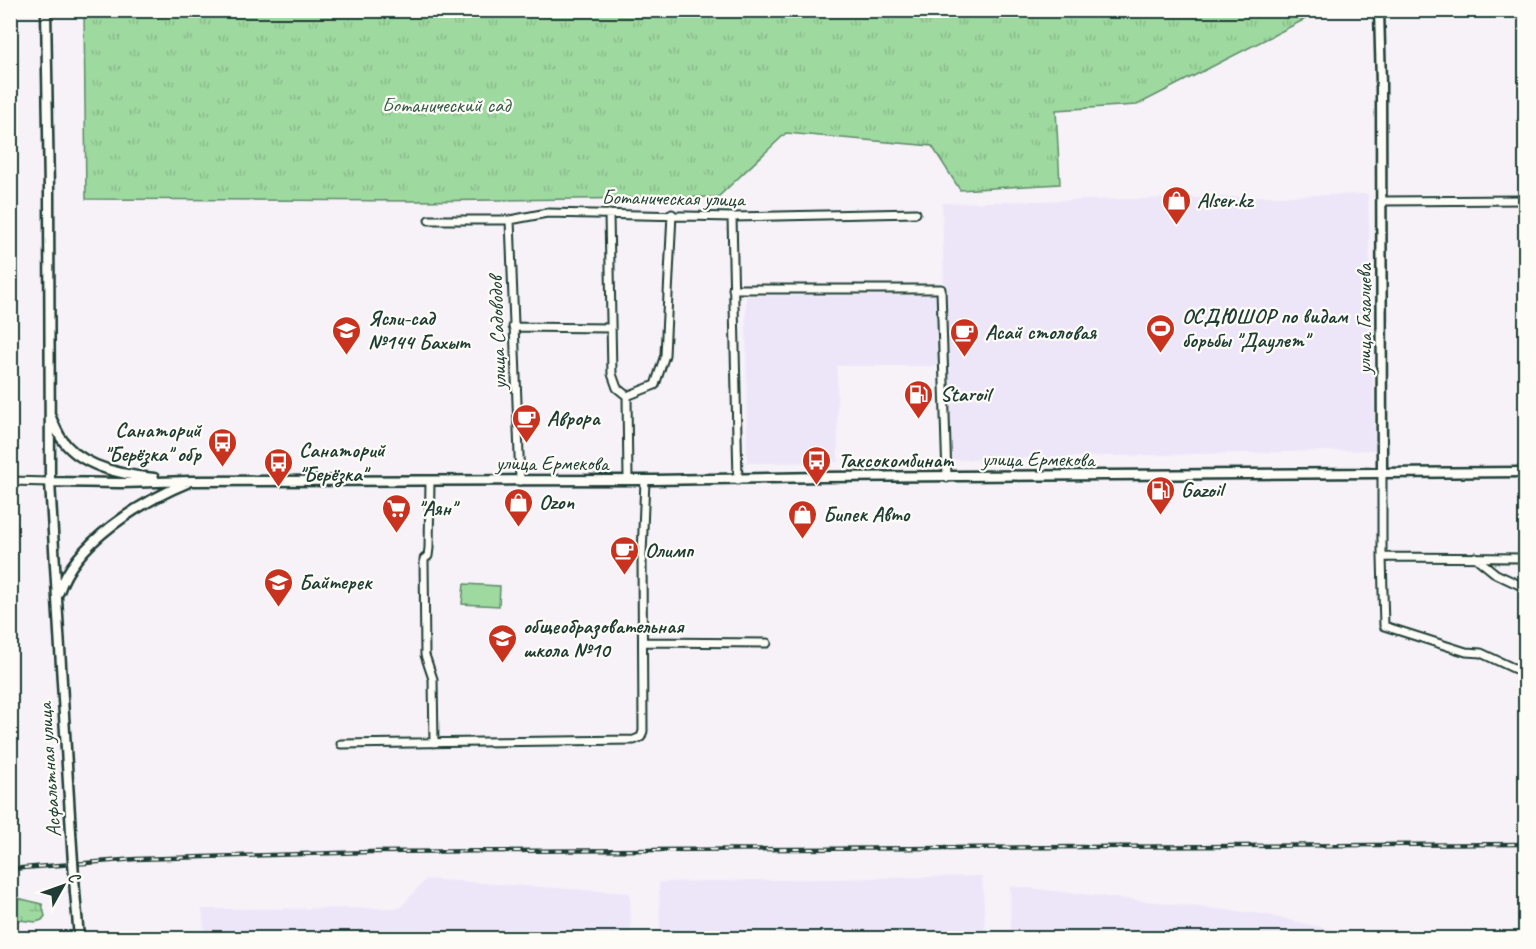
<svg xmlns="http://www.w3.org/2000/svg" width="1536" height="949" font-family="Caveat,sans-serif">
<style>
.built{fill:#ede6f9}
.green{fill:#9ed9a0;stroke:#5e8b6a;stroke-width:1.5}
.wetland{fill:url(#wetland-marsh);stroke:#5e8b6a;stroke-width:1.5}
.park{fill:url(#park-tufts);stroke:#5e8b6a;stroke-width:1.5}
.lines{fill:none;stroke-linecap:round;stroke-linejoin:round}
.minor-casing{stroke:#1f3d34;stroke-width:11}
.major-casing{stroke:#1f3d34;stroke-width:13}
.minor{stroke:#fdfcf7;stroke-width:7}
.major{stroke:#fdfcf7;stroke-width:8}
.rail-casing{stroke:#1f3d34;stroke-width:4.5}
.rail{stroke:#fdfcf7;stroke-width:2;stroke-dasharray:7;stroke-linecap:butt}
.major-bridge-casing{stroke:#1f3d34;stroke-width:13;stroke-linecap:butt}
.major-bridge{stroke:#fdfcf7;stroke-width:8}
.labels{text-anchor:middle;stroke-width:4.5;stroke-linejoin:round;paint-order:stroke}
.park-label{font-size:21px;fill:#385c4a;stroke:#fdfcf7}
.street-label{font-size:21px;fill:#1f3d34;stroke:#fdfcf7}
.poi-label{font-size:21px;font-weight:bold;fill:#1f3d34;stroke:#fdfcf7;text-anchor:start}
</style>
<defs>
<pattern id="wetland-marsh" width="20" height="14" patternUnits="userSpaceOnUse" patternTransform="scale(1.5)"><rect width="20" height="14" fill="#9ed9a0"/><path d="M1 5h8M5 5V1M11 12h8M15 12V8" fill="none" stroke="#88bb8a"/></pattern>
<pattern id="park-tufts" width="24" height="20" patternUnits="userSpaceOnUse" patternTransform="scale(1.5)"><rect width="24" height="20" fill="#9ed9a0"/><path d="M3 7l-1-3M5 7V3M7 7l1-3M15 17l-1-3M17 17v-4M19 17l1-3" fill="none" stroke="#88bb8a"/></pattern>
</defs>
<rect width="100%" height="100%" fill="#f6f2f8"/>
<filter id="ink" filterUnits="userSpaceOnUse"><feTurbulence type="fractalNoise" baseFrequency=".0167" numOctaves="2"/><feDisplacementMap in="SourceGraphic" scale="12" xChannelSelector="R" yChannelSelector="G"/><feConvolveMatrix kernelMatrix="1 2 1 2 8 2 1 2 1" color-interpolation-filters="sRGB"/></filter>
<g filter="url(#ink)">
<path class="built" d="M 1368,194 L 1375,450 L 948,460 L 942,203 Z
M 936,295 L 937,366 L 837,366 L 838,462 L 747,463 L 746,296 Z
M 982,876 L 986,938 L 660,938 L 659,882 Z
M 426,879 L 630,893 L 631,938 L 205,938 L 202,909 L 400,908 Z
M 1010,886 L 1263,914 L 1368,938 L 1011,938 Z"/>
<path class="green" d="M 464,584 L 500,586 L 499,606 L 462,604 Z"/>
<path class="wetland" d="M 10,896 L 42,904 L 45,916 L 42,920 L 36,922 L 11,919 Z"/>
<path class="park" d="M 84,11 L 84,10 L 1321,11 L 1137,105 L 1056,110 L 1060,184 L 960,190 L 932,146 L 786,133 L 718,197 L 417,201 L 86,199 Z"/>
<g class="lines">
<defs>
<path id="minor" d="M 1382,201 L 1526,200
M 609,214 L 612,374 L 617,388 L 627,396
M 732,217 L 738,480
M 429,220 L 510,220 L 547,213 L 732,217 L 916,213
M 510,220 L 520,481
M 733,289 L 941,289 L 947,478
M 513,327 L 611,328
M 1382,474 L 1382,557 L 1384,626 L 1466,652 L 1481,653 L 1526,674
M 628,480 L 627,396 L 655,385 L 665,355 L 672,214
M 10,481 L 50,482
M 430,481 L 429,548 L 428,556 L 424,559 L 425,655 L 433,679 L 434,743
M 1382,557 L 1526,558
M 1475,557 L 1496,574 L 1526,588
M 643,642 L 767,643
M 341,744 L 634,740 L 641,737 L 643,731 L 642,555 L 645,480"/>
<path id="major" d="M 46,10 L 49,191 L 50,482 L 71,832
M 1379,10 L 1381,84 L 1382,474
M 51,417 C 54,424 57,432 61,438 C 80,467 122,475 154,478
M 50,482 L 122,483 L 191,481 L 654,480 L 822,477 L 1526,472
M 59,592 C 75,542 141,502 187,483
M 75,892 L 79,938"/>
</defs>
<use href="#minor" class="minor-casing"/>
<use href="#major" class="major-casing"/>
<use href="#minor" class="minor"/>
<use href="#major" class="major"/>
<defs>
<path id="rail" d="M 10,869 L 136,859 L 369,852 L 1526,844"/>
</defs>
<use href="#rail" class="rail-casing"/>
<use href="#rail" class="rail"/>
<defs>
<path id="major-bridge" d="M 71,832 L 75,892"/>
</defs>
<use href="#major-bridge" class="major-bridge-casing"/>
<use href="#major-bridge" class="major-bridge"/>
</g>
</g>
<defs>
<symbol id="shop-pin" viewBox="-11 -11 22 30"><path d="M0 17L-7.5 6A9.5 9.5 0 1 1 7.5 6Z" fill="#c8321e" stroke="#fdfcf7"/><path d="M-5-2.5h2.3a2.7 3.5 0 0 1 5.4 0H5L5.5 6h-11ZM-1.5-2.5h3a1.5 2.3 0 0 0-3 0Z" fill="#fff"/></symbol>
<symbol id="stadium-pin" viewBox="-11 -11 22 30"><path d="M0 17L-7.5 6A9.5 9.5 0 1 1 7.5 6Z" fill="#c8321e" stroke="#fdfcf7"/><path d="M0-5a6.5 5 0 1 0 0 10a6.5 5 0 1 0 0-10ZM-3.5-1.8h7v3.6h-7Z" fill="#fff"/></symbol>
<symbol id="school-pin" viewBox="-11 -11 22 30"><path d="M0 17L-7.5 6A9.5 9.5 0 1 1 7.5 6Z" fill="#c8321e" stroke="#fdfcf7"/><path d="M0-5L7-2L0 1L-7-2ZM-4 1L0 2.5L4 1V4Q0 6-4 4Z" fill="#fff"/></symbol>
<symbol id="cafe-pin" viewBox="-11 -11 22 30"><path d="M0 17L-7.5 6A9.5 9.5 0 1 1 7.5 6Z" fill="#c8321e" stroke="#fdfcf7"/><path d="M-5.5-4.5H6V0H3Q3 3.5 0 3.5H-2.5Q-5.5 3.5-5.5 0ZM3-3.2v2h1.7v-2ZM-6 4.5H4V6H-6Z" fill="#fff"/></symbol>
<symbol id="fuel-pin" viewBox="-11 -11 22 30"><path d="M0 17L-7.5 6A9.5 9.5 0 1 1 7.5 6Z" fill="#c8321e" stroke="#fdfcf7"/><path d="M-5.5-6h7V0h2V4h1.3V-2.5L3-4.5l.8-.8L6-3V5H2.5V1h-1V6h-7ZM-4.2-4.7v3.2H.2V-4.7Z" fill="#fff"/></symbol>
<symbol id="bus-pin" viewBox="-11 -11 22 30"><path d="M0 17L-7.5 6A9.5 9.5 0 1 1 7.5 6Z" fill="#c8321e" stroke="#fdfcf7"/><path d="M-5-6H5V4H4V6H2V4H-2V6H-4V4H-5ZM-3.5-4V0h7V-4ZM-3.5 1.2v1.5H-2V1.2ZM2 1.2v1.5H3.5V1.2Z" fill="#fff"/></symbol>
<symbol id="supermarket-pin" viewBox="-11 -11 22 30"><path d="M0 17L-7.5 6A9.5 9.5 0 1 1 7.5 6Z" fill="#c8321e" stroke="#fdfcf7"/><path d="M-6-5.5h2.5l.6 2H6L4.5 2H-2.5L-4.4-4H-6ZM-1.5 3.2a1.3 1.3 0 1 0 .1 0ZM3 3.2a1.3 1.3 0 1 0 .1 0Z" fill="#fff"/></symbol>
</defs>
<g fill-rule="evenodd">
<use href="#shop-pin" x="1160" y="184" width="33" height="45"/>
<use href="#stadium-pin" x="1144" y="312" width="33" height="45"/>
<use href="#school-pin" x="330" y="314" width="33" height="45"/>
<use href="#cafe-pin" x="948" y="316" width="33" height="45"/>
<use href="#fuel-pin" x="902" y="378" width="33" height="45"/>
<use href="#cafe-pin" x="510" y="402" width="33" height="45"/>
<use href="#bus-pin" x="206" y="426" width="33" height="45"/>
<use href="#bus-pin" x="800" y="444" width="33" height="45"/>
<use href="#bus-pin" x="262" y="446" width="33" height="45"/>
<use href="#fuel-pin" x="1144" y="474" width="33" height="45"/>
<use href="#shop-pin" x="502" y="486" width="33" height="45"/>
<use href="#supermarket-pin" x="380" y="492" width="33" height="45"/>
<use href="#shop-pin" x="786" y="498" width="33" height="45"/>
<use href="#cafe-pin" x="608" y="534" width="33" height="45"/>
<use href="#school-pin" x="262" y="566" width="33" height="45"/>
<use href="#school-pin" x="486" y="622" width="33" height="45"/>
</g>
<g class="labels">
<g class="park-label">
<text x="446" y="112">Ботанический сад</text>
</g>
<g class="street-label">
<text transform="translate(673 198) rotate(1)" y="7">Ботаническая улица</text>
<text transform="translate(1364 319) rotate(-90)" y="7">улица Газалиева</text>
<text transform="translate(497 333) rotate(-92)" y="7">улица Садоводов</text>
<text x="1038" y="466">улица Ермекова</text>
<text x="552" y="470">улица Ермекова</text>
<text transform="translate(49 770) rotate(-94)" y="7">Асфальтная улица</text>
</g>
<g class="poi-label">
<text x="1197" y="207">Alser.kz</text>
<text x="1182" y="323">ОСДЮШОР по видам<tspan x="1182" dy="24">борьбы "Даулет"</tspan></text>
<text x="368" y="325">Ясли-сад<tspan x="368" dy="24">№144 Бахыт</tspan></text>
<text x="985" y="339">Асай столовая</text>
<text x="940" y="401">Staroil</text>
<text x="547" y="425">Аврора</text>
<text x="201" y="437" text-anchor="end">Санаторий<tspan x="201" dy="24">"Берёзка" обр</tspan></text>
<text x="299" y="457">Санаторий<tspan x="299" dy="24">"Берёзка"</tspan></text>
<text x="838" y="467">Таксокомбинат</text>
<text x="1181" y="497">Gazoil</text>
<text x="539" y="509">Ozon</text>
<text x="418" y="515">"Аян"</text>
<text x="823" y="521">Бипек Авто</text>
<text x="645" y="557">Олимп</text>
<text x="299" y="589">Байтерек</text>
<text x="523" y="633">общеобразовательная<tspan x="523" dy="24">школа №10</tspan></text>
</g>
</g>
<rect width="1536" height="949" fill="none" stroke="#fdfcf7" stroke-width="36"/>
<rect x="18" y="18" width="1500" height="913" fill="none" stroke="#1f3d34" stroke-width="2" filter="url(#ink)"/>
<g transform="translate(63 886) rotate(50)" stroke="#fdfcf7" stroke-width="4.5" paint-order="stroke">
<path d="M0-4.5L10 22L0 15L-10 22Z" fill="#1f3d34"/>
<text y="-9" font-size="16" font-weight="bold" text-anchor="middle" fill="#1f3d34">С</text>
</g>
</svg>
